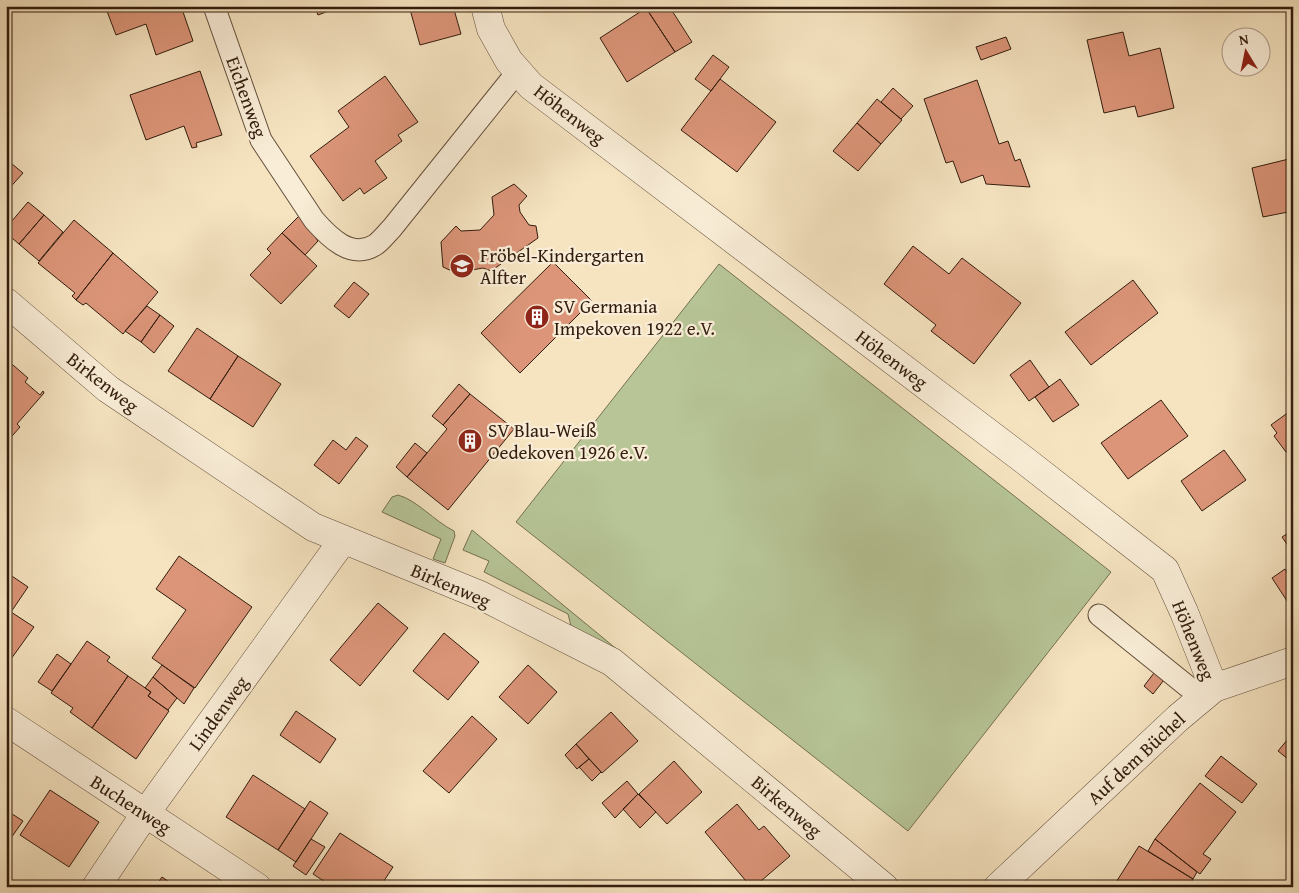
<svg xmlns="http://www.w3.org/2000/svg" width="1299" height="893" font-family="'Gentium Book Plus',serif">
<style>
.green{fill:#b7c597;stroke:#747052}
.building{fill:#dc9579;stroke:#321c0d}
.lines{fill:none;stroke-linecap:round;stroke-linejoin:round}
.service-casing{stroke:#634e3a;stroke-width:23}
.minor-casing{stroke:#634e3a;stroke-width:29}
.service{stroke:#f9edd7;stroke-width:21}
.minor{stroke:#f9edd7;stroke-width:28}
.labels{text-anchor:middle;stroke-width:4.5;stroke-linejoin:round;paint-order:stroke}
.street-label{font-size:19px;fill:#321c0d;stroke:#f9edd7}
.poi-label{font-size:19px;fill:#321c0d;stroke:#f9edd7;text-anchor:start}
</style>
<rect width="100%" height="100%" fill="#f6e4c1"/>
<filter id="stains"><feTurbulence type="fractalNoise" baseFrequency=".004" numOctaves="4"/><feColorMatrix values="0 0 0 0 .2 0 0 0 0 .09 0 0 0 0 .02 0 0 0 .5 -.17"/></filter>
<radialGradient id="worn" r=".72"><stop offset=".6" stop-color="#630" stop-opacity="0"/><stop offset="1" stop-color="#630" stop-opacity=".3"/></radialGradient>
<path class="green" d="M 719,264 L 1111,572 L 908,831 L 516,522 Z
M 398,495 C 417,500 434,521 454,531 L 455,536 L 445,563 L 433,559 L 441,539 L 382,512 L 392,497 Z
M 472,530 L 619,651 L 572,630 L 568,614 L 484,572 L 489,561 L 463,550 Z"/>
<path class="building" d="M 105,6 L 181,6 L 193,41 L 156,55 L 146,24 L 116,35 Z
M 314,6 L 342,6 L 318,15 Z
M 409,6 L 453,6 L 461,34 L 420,45 Z
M 649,6 L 669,6 L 692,42 L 675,52 L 646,8 Z
M 646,8 L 675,52 L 627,82 L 600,38 Z
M 1123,32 L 1129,56 L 1160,48 L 1174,108 L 1138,117 L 1135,106 L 1104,113 L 1087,40 Z
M 1006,37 L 1011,49 L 981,60 L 976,47 Z
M 713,55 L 729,67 L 711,91 L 695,79 Z
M 200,71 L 222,135 L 196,143 L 197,147 L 192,148 L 184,126 L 146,140 L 130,95 Z
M 385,76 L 418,122 L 398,135 L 402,141 L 375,161 L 387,178 L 364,194 L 360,188 L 343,201 L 310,156 L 349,127 L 338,111 Z
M 720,79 L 776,122 L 737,172 L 681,130 Z
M 977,80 L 999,144 L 1008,141 L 1015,161 L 1020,159 L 1030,187 L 986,184 L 983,175 L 961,183 L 953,161 L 946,163 L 924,99 Z
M 893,88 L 913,106 L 901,119 L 881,102 Z
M 877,99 L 902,120 L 881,144 L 857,123 Z
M 857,123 L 881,144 L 858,171 L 833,151 Z
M 1293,158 L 1293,211 L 1263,217 L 1252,168 Z
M 6,159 L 23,173 L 6,192 Z
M 514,184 L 527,196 L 519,205 L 520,212 L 529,225 L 536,226 L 538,238 L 491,271 L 483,268 L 472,270 L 465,277 L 443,267 L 441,242 L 456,226 L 461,231 L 480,230 L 494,215 L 492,197 Z
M 28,202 L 44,215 L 19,244 L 6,233 L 6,228 Z
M 44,215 L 63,232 L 39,261 L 19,244 Z
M 300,215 L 318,241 L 305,255 L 282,233 Z
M 74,220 L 113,253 L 76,300 L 72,296 L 75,293 L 38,263 Z
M 282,233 L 317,266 L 281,304 L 250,275 L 271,253 L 267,249 Z
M 913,246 L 949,274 L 962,258 L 1021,303 L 974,364 L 931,331 L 936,325 L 884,284 Z
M 113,253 L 158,292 L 123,334 L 86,303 L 83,305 L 76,300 Z
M 553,262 L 592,301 L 520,373 L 481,333 Z
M 1133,280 L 1158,313 L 1091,365 L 1065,332 Z
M 354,282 L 369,294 L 349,318 L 334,306 Z
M 147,306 L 160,315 L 141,342 L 125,331 Z
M 160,315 L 174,326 L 154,353 L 141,342 Z
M 197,328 L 238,356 L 210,399 L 168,371 Z
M 238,356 L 281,384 L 253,427 L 210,399 Z
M 6,359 L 28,378 L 25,382 L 40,395 L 43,391 L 44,393 L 17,424 L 20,427 L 6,443 Z
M 1030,360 L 1049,387 L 1029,401 L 1010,375 Z
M 1060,379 L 1079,405 L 1053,422 L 1035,397 Z
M 459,384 L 470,394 L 443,425 L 432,416 Z
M 470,394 L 514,429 L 448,510 L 407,477 L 447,429 L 443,425 Z
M 1161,400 L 1188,436 L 1128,479 L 1101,443 Z
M 1293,409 L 1293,454 L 1289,450 L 1286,452 L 1274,436 L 1277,433 L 1271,425 Z
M 356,437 L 368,446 L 339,484 L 314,465 L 333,440 L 346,450 Z
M 415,443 L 427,453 L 407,477 L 396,467 Z
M 1224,450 L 1246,480 L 1202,511 L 1181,481 Z
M 1293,530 L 1293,553 L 1282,537 Z
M 179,556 L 252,607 L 195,688 L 152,658 L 186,610 L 156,589 Z
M 1285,569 L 1293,581 L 1293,601 L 1289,604 L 1272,578 Z
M 6,572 L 28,587 L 11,612 L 34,627 L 6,666 Z
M 378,603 L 408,628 L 360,686 L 330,660 Z
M 444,633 L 479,662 L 448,700 L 413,671 Z
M 87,641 L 110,657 L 107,661 L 128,676 L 92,728 L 70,712 L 73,708 L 51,693 Z
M 57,654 L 71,664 L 52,691 L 38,682 Z
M 162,665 L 194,688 L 184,704 L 153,677 Z
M 528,665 L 557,692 L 528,724 L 499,697 Z
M 1154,673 L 1164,680 L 1153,694 L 1144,686 Z
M 128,676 L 151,692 L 148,696 L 169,711 L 136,759 L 92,728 Z
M 153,677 L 177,698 L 168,710 L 148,696 L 151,692 L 145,688 Z
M 296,711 L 336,739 L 320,763 L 280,735 Z
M 611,712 L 638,741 L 602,773 L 576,744 Z
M 472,716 L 497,739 L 449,793 L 423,771 Z
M 1293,733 L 1293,763 L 1278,751 Z
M 576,744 L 589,759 L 577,769 L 565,755 Z
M 1221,756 L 1257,784 L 1242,803 L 1205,776 Z
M 589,759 L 601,772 L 592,781 L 579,767 Z
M 674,761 L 702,792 L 667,824 L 639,794 Z
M 253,775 L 305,809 L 278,850 L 226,817 Z
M 627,781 L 638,794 L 615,818 L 602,803 Z
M 1200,783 L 1236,812 L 1203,854 L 1211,859 L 1200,874 L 1155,839 Z
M 50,790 L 99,822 L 69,867 L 20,835 Z
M 638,794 L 656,812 L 640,828 L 623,809 Z
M 310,801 L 328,813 L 296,862 L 278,850 Z
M 737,804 L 759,830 L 764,826 L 790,856 L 754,887 L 751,887 L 705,832 Z
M 6,810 L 23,821 L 6,845 Z
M 340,833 L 393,867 L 380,887 L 333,887 L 313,874 Z
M 311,839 L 325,847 L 306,875 L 293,866 Z
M 1155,839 L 1197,872 L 1193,879 L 1148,851 Z
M 1139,846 L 1193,879 L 1188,887 L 1113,887 Z
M 162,877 L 177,887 L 155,887 Z"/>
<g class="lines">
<defs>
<path id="service" d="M 214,6 L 261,140 L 314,220 C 329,237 351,260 375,245 C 381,241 387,233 392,228 L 518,71
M 1099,615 L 1202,698"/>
<path id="minor" d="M 485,6 L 491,29 L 509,61 L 531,86 L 1028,463 L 1165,570 L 1184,612 L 1214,688
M 6,302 L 108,389 L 313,527 L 480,595 L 612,662 L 884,887
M 6,721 L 257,887
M 96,887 L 145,814 L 343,540
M 998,887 L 1178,718 L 1214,688 L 1293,661"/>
</defs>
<use href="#service" class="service-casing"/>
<use href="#minor" class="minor-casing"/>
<use href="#service" class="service"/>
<use href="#minor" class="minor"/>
</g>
<defs>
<symbol id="school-disc" viewBox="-11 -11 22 22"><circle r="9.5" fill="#8f2418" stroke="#f9edd7"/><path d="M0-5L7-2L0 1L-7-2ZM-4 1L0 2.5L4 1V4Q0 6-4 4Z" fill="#fff"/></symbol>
<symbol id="building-disc" viewBox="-11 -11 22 22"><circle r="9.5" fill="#8f2418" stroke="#f9edd7"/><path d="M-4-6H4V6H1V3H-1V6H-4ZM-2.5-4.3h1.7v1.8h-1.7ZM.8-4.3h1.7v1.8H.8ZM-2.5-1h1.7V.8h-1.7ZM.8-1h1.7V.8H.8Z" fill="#fff"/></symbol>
</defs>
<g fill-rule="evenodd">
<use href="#school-disc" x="448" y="252" width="28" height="28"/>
<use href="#building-disc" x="523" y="303" width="28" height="28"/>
<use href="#building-disc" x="456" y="427" width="28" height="28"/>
</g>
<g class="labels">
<g class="street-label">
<text transform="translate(247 97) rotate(70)" y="7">Eichenweg</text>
<text transform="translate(570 114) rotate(38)" y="7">Höhenweg</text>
<text transform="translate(892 359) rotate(37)" y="7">Höhenweg</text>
<text transform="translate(103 382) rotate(38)" y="7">Birkenweg</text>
<text transform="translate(451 585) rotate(23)" y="7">Birkenweg</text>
<text transform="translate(1194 640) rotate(68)" y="7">Höhenweg</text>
<text transform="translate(218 713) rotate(-54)" y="7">Lindenweg</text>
<text transform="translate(1136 758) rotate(-43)" y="7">Auf dem Büchel</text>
<text transform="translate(131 804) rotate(33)" y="7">Buchenweg</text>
<text transform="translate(787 806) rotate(40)" y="7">Birkenweg</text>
</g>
<g class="poi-label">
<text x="480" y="262">Fröbel-Kindergarten<tspan x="480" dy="22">Alfter</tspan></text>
<text x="554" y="313">SV Germania<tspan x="554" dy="22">Impekoven 1922 e.V.</tspan></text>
<text x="488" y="437">SV Blau-Weiß<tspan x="488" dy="22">Oedekoven 1926 e.V.</tspan></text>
</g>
</g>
<rect width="1299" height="893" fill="none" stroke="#f6e4c1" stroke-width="25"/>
<rect x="8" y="8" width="1284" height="878" fill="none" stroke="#321c0d" stroke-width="2.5"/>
<rect x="12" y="12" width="1274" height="868" fill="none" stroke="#321c0d"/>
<g transform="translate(1246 52) rotate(350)"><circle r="24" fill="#f9edd7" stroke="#a99986"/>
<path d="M0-4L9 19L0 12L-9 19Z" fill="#8f2418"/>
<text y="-8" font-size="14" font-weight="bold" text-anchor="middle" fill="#321c0d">N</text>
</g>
<rect width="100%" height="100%" filter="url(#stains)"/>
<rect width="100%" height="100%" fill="url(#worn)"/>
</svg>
